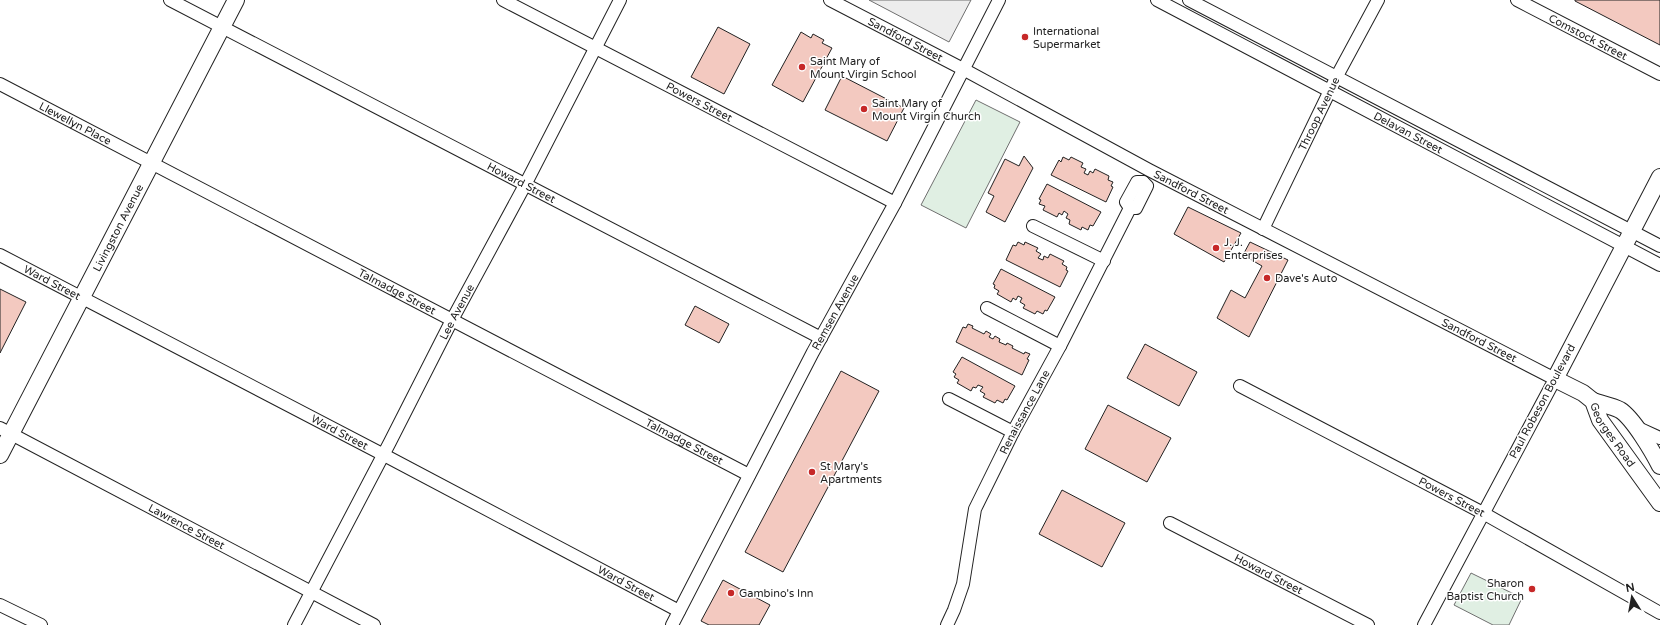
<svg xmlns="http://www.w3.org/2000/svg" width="1660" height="625" font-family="'Varela Round',sans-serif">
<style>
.green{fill:#e0efe3;stroke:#6f6f6f}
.parking{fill:#ededed;stroke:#6f6f6f}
.building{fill:#f3c9c0;stroke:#222}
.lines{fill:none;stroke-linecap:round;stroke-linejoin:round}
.street-casing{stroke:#222;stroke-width:14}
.secondary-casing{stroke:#222;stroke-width:18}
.street{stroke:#fff;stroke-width:12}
.secondary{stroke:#fff;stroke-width:16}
.poi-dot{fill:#c62828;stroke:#fff;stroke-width:1.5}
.labels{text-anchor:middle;stroke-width:3;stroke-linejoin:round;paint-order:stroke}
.poi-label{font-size:11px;fill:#222;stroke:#fff;text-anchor:start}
.street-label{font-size:11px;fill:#222;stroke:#fff}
</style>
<rect width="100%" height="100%" fill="#fff"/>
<path class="green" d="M 976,100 L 1020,122 L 966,228 L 921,205 Z
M 1471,573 L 1522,598 L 1509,625 L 1493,625 L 1454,605 Z"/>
<path class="parking" d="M 869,0 L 971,0 L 949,42 Z"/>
<path class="building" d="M 1575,0 L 1660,0 L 1660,45 L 1575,1 Z
M 718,27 L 750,44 L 724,94 L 691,77 Z
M 801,32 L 811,38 L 813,34 L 824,40 L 822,43 L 832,48 L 803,102 L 772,85 Z
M 842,76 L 904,108 L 887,141 L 825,110 Z
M 1024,156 L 1033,168 L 1005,222 L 986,212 L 994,196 L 988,193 L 1005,159 L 1019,166 Z
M 1063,157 L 1069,160 L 1071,157 L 1083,163 L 1081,167 L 1086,169 L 1084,173 L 1088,175 L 1090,171 L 1093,173 L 1095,169 L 1109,176 L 1108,180 L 1113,182 L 1111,186 L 1113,187 L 1106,202 L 1051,175 L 1059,160 L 1061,162 Z
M 1047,184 L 1101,212 L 1093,226 L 1090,225 L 1088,230 L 1082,227 L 1081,230 L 1069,224 L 1070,220 L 1066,218 L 1068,214 L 1064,211 L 1062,215 L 1059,213 L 1057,217 L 1043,210 L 1045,206 L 1039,204 L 1041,200 L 1039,199 Z
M 1188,207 L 1241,233 L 1224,262 L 1174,234 Z
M 1018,242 L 1024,245 L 1025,242 L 1038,248 L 1036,251 L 1041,254 L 1038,258 L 1043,260 L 1044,256 L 1048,258 L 1050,254 L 1064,261 L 1062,264 L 1067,267 L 1066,270 L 1068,271 L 1060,287 L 1006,260 L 1013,245 L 1016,246 Z
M 1250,242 L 1288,260 L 1249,337 L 1217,318 L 1231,290 L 1245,298 L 1262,266 L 1243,255 Z
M 1001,269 L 1055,297 L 1047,311 L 1045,310 L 1043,314 L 1037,311 L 1035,314 L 1023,308 L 1025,305 L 1020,302 L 1022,298 L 1018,296 L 1016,300 L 1013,298 L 1011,302 L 997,294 L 999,291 L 994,288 L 995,285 L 993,284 Z
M 0,289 L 26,302 L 0,353 Z
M 695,306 L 729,324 L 719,343 L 685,325 Z
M 968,324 L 973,326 L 972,328 L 984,334 L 986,331 L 991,334 L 989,337 L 993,339 L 995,336 L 1000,339 L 999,342 L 1006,345 L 1007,343 L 1013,346 L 1012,348 L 1024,354 L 1025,352 L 1030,354 L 1027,359 L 1029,360 L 1022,375 L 956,342 L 963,327 L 966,328 Z
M 1145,344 L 1197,372 L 1179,406 L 1127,378 Z
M 962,357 L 1015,386 L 1007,400 L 1005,399 L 1003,403 L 997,400 L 995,403 L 983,397 L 985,394 L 980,391 L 983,387 L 978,385 L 976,388 L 973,387 L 971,391 L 957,383 L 959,380 L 954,377 L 956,374 L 953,372 Z
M 841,371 L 879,391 L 783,572 L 745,552 Z
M 1108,405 L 1171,438 L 1147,482 L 1085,449 Z
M 1062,490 L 1125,523 L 1102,567 L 1039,534 Z
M 723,580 L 770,605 L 759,625 L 709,625 L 701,621 Z"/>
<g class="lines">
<defs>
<g id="street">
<path id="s1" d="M 170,0 L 821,338"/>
<path id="s2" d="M 503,0 L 895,203"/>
<path id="s3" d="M 830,0 L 963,69 L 1149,170 L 1555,379 L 1424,625"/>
<path id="s4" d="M 1157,0 L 1660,265"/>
<path d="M 1189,0 L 1660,246"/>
<path id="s5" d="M 1517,0 L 1660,74"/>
<path id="s6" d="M 0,84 L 749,475"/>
<path d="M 1130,208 L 1126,202 L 1137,182 L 1143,182"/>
<path d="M 1130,208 L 1136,208 L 1147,186 L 1143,182"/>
<path d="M 1033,226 L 1104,261"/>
<path id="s7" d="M 1263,229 L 1337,76 L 1378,0"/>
<path id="s8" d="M 0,255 L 384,455 L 679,611"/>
<path d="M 987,308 L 1060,346"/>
<path id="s9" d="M 1240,386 L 1483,513 L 1660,613"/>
<path d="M 949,399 L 1013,432"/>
<path d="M 1636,427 L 1660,438"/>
<path id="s10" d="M 0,428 L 374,625"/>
<path id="s11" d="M 1170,523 L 1368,625"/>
<path d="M 0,605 L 41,625"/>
<path id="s12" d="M 294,625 L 390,442 L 452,320 L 525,185 L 620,0"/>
<path id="s13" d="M 672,625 L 813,352 L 895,203 L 999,0"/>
<path id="s14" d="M 947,625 L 954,610 L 963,584 L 975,509 L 1013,432 L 1060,346 L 1130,208"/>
</g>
<g id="secondary">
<path id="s15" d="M 1660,177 L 1555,379 L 1583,393 L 1593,401 L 1600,420 L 1660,503"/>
<path d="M 1593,401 C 1601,404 1612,406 1620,410 C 1633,418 1653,452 1660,466"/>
<path id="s16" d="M 0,455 L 236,0"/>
</g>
</defs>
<use href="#street" class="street-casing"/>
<use href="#secondary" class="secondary-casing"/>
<use href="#street" class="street"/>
<use href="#secondary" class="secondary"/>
</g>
<g class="poi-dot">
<circle cx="1025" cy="37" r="4"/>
<circle cx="802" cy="67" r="4"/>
<circle cx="864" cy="109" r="4"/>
<circle cx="1216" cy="248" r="4"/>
<circle cx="1267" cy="278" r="4"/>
<circle cx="812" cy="472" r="4"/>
<circle cx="1532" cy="589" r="4"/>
<circle cx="731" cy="593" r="4"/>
</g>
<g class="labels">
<g class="poi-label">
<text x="1033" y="35">International<tspan x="1033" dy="13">Supermarket</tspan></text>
<text x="810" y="65">Saint Mary of<tspan x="810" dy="13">Mount Virgin School</tspan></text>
<text x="872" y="107">Saint Mary of<tspan x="872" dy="13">Mount Virgin Church</tspan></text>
<text x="1224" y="246">J. J.<tspan x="1224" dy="13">Enterprises</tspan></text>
<text x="1275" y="282">Dave's Auto</text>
<text x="820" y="470">St Mary's<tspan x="820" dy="13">Apartments</tspan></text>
<text x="1524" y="587" text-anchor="end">Sharon<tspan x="1524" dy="13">Baptist Church</tspan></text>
<text x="739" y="597">Gambino's Inn</text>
</g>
<g class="street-label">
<text dy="4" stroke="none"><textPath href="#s5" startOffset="80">Comstock Street</textPath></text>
<text dy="4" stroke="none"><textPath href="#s3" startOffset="85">Sandford Street</textPath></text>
<text dy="4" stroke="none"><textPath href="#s2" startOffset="221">Powers Street</textPath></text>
<text dy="4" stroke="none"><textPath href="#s7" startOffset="128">Throop Avenue</textPath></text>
<text dy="4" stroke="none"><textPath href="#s6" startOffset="85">Llewellyn Place</textPath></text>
<text dy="4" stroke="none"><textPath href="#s4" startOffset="284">Delavan Street</textPath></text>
<text dy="4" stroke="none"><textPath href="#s1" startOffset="396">Howard Street</textPath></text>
<text dy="4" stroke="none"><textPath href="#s3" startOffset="409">Sandford Street</textPath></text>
<text dy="4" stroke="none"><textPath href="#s16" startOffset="256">Livingston Avenue</textPath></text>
<text dy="4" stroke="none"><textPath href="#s8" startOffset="59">Ward Street</textPath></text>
<text dy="4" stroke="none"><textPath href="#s6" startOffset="448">Talmadge Street</textPath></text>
<text dy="4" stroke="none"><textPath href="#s12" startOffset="353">Lee Avenue</textPath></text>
<text dy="4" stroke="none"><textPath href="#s13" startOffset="353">Remsen Avenue</textPath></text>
<text dy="4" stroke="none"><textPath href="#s3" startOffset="733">Sandford Street</textPath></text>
<text transform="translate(1542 401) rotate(-62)" y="4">Paul Robeson Boulevard</text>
<text dy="4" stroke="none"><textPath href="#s14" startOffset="229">Renaissance Lane</textPath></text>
<text dy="4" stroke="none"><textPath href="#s8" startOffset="383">Ward Street</textPath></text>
<text dy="4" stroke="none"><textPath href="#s15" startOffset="311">Georges Road</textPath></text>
<text dy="4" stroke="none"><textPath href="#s6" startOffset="772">Talmadge Street</textPath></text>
<text dy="4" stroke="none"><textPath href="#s9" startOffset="239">Powers Street</textPath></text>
<text dy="4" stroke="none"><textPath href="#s10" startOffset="211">Lawrence Street</textPath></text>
<text dy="4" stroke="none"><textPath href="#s11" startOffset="111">Howard Street</textPath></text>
<text dy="4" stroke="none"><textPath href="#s8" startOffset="707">Ward Street</textPath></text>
</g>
</g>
<g transform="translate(1632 597) rotate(349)" stroke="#ffffff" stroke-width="3" paint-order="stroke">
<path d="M0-3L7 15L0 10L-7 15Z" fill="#222222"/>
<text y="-6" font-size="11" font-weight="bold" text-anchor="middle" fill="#222222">N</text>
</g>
</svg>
